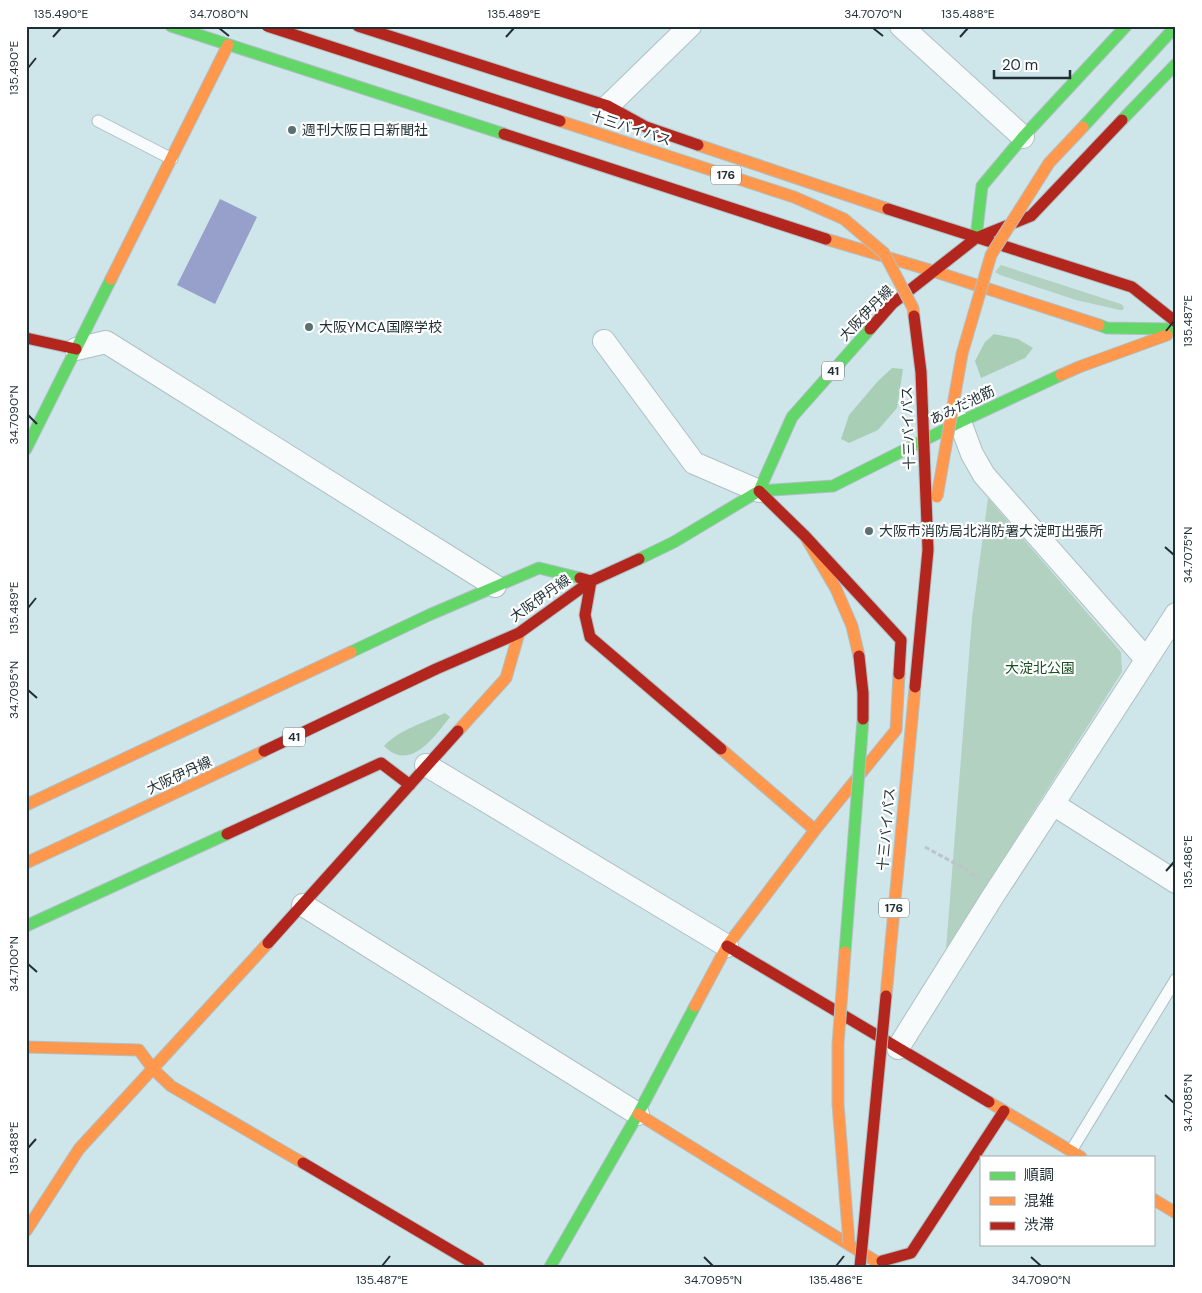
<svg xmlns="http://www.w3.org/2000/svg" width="1202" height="1293" font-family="'DM Sans','Noto Sans JP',sans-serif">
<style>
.green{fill:#b2d1c0}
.forest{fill:#a8cfb6}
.water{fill:#96a0ca}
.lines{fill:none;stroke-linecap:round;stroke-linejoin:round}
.lane-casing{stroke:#aec0c4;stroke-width:13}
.street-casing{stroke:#aec0c4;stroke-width:24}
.fast-casing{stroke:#aec0c4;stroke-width:13}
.slow-casing{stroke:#aec0c4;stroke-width:13}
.jam-casing{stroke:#aec0c4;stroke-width:13}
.path{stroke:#bcc4c7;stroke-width:3;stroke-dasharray:5 2.5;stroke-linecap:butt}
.lane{stroke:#f8fbfc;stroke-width:11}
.street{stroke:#f8fbfc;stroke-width:22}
.fast{stroke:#63d668;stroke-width:11}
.slow{stroke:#ff974d;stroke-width:11}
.jam{stroke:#b3261e;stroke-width:11}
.fast-bridge-casing{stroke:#b4c0c3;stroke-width:13;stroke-linecap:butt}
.slow-bridge-casing{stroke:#b4c0c3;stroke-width:13;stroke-linecap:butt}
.jam-bridge-casing{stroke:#b4c0c3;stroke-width:13;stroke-linecap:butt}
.fast-bridge{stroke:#63d668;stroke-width:11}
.slow-bridge{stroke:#ff974d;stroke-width:11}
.jam-bridge{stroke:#b3261e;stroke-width:11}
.ticks{fill:none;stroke:#1f2f33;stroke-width:2}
.poi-dot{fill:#5c6f73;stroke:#fff;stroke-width:2}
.labels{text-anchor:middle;stroke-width:4.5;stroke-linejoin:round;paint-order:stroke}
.shield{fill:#fff;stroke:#626d70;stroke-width:1}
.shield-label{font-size:12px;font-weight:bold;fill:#1f2f33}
.street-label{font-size:14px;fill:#1f2f33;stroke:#fff}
.poi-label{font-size:14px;fill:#1f2f33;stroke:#fff;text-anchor:start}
.park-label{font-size:14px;fill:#164f20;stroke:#fff}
.neatline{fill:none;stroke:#1f2f33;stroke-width:2}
.ticks-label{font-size:12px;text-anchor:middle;fill:#1f2f33}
</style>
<rect width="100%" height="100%" fill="#cee5ea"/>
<path class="green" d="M 1001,265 L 1121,304 L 1124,307 L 1123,310 L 1120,310 L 1076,300 L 1000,275 L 995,272 Z
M 988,498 L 1121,652 L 1122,672 L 946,949 L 972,618 Z"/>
<path class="forest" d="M 994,334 L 1018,339 L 1033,348 L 1025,358 L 981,378 L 975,361 L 985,342 Z
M 892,368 L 903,369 L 897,408 L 878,430 L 849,443 L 841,439 L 849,415 L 878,381 Z
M 445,713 L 450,717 C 435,736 410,773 384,746 C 399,730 425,722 445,713 Z"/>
<path class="water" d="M 220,199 L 257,217 L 215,304 L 177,285 Z"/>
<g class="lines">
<defs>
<path id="lane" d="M 98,121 L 172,159
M 1071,1151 L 1176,979"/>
<path id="street" d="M 901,26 L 1023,137
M 608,106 L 690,26
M 604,341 L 694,463 L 759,491
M 76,349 L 106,342 L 495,586
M 960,422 L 972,454 L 984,475 L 1146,659
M 1176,614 L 1053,804 L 1176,882
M 426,765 L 727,946
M 303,905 L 638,1114
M 898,1048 L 993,896 L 1053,804"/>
<path id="fast" d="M 171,26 L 504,134
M 1122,120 L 1176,64
M 976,238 L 982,186 L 1023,137 L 1126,26
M 1099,325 L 1107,328 L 1176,329
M 26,449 L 111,279
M 759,491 L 833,486 L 960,422 L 1061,375
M 639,559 L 674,542 L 759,491 L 792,417 L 870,329
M 351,652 L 429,615 L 539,568 L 580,578
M 26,926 L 227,834
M 550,1267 L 638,1114 L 695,1006"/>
<path id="slow" d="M 698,145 L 888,209
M 826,239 L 933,271 L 1099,325
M 111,279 L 228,45
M 1061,375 L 1079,367 L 1167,335
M 805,536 L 836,589 L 852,626 L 859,656
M 458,731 L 506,678 L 519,633
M 721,749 L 815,830
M 26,805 L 351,652
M 69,843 L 264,751
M 695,1006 L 727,946 L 815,830 L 896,730 L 899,674
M 26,1047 L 139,1050 L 153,1069 L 171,1086 L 303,1163
M 989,1102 L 1081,1157
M 638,1114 L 877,1262 L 882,1261
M 1153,1199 L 1176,1213
M 26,1231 L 79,1149 L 268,943"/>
<path id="jam" d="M 358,26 L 608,106 L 646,127 L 698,145
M 504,134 L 826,239
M 888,209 L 1132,287 L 1176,322
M 870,329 L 892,304 L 976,238 L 1031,216 L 1122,120
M 26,338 L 76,349
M 759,491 L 805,536 L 901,640 L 899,674
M 580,578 L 591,581 L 585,615 L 590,637 L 721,749
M 264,751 L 436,669 L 519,633 L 591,581 L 639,559
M 227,834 L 381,763 L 410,785
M 268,943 L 458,731
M 727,946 L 989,1102
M 303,1163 L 479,1267
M 882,1261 L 911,1253 L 1004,1111"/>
</defs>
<use href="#lane" class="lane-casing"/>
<use href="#street" class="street-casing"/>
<use href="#fast" class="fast-casing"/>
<use href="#slow" class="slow-casing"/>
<use href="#jam" class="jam-casing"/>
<path class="path" d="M 925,847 L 967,870 L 977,879"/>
<use href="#lane" class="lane"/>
<use href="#street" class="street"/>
<use href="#fast" class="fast"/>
<use href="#slow" class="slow"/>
<use href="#jam" class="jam"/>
<defs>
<path id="fast-bridge" d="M 1083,127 L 1176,26
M 845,952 L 863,719"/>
<path id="slow-bridge" d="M 560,121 L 794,197 L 844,219 L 884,253 L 913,308 L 914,316
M 937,497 L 962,354 L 991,255 L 1049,163 L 1083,127
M 26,863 L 69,843
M 845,952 L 838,1044 L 838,1104 L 849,1243
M 886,996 L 915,687"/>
<path id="jam-bridge" d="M 267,26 L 560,121
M 914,316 L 921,372 L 928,550 L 915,687
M 859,656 L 863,693 L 863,719
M 860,1267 L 886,996"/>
</defs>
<use href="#fast-bridge" class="fast-bridge-casing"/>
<use href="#slow-bridge" class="slow-bridge-casing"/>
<use href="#jam-bridge" class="jam-bridge-casing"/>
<use href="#fast-bridge" class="fast-bridge"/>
<use href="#slow-bridge" class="slow-bridge"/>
<use href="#jam-bridge" class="jam-bridge"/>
</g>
<path class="ticks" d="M 219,28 L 229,36M 873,28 L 883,36M 53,37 L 61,28M 506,37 L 514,28M 960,37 L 968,28M 28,68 L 36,58M 1166,331 L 1174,321M 28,415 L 37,424M 1165,547 L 1174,555M 28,608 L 36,598M 28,690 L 37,698M 1166,871 L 1174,862M 28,964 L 37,972M 1165,1095 L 1174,1103M 28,1148 L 36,1139M 704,1257 L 713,1266M 1031,1257 L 1041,1266M 382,1266 L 390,1256M 836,1266 L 844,1256"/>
<g class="poi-dot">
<circle cx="292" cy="130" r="5"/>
<circle cx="309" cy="327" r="5"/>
<circle cx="869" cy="531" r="5"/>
</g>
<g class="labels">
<g class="shield">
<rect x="711" y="165.5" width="30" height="19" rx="4"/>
<rect x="822" y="361.5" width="22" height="19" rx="4"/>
<rect x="283" y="727.5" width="22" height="19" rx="4"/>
<rect x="879" y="898.5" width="30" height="19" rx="4"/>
</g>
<g class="shield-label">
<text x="726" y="179">176</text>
<text x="833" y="375">41</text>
<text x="294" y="741">41</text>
<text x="894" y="912">176</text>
</g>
<g class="street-label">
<text transform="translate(631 128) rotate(18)" y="5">十三バイパス</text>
<text transform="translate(866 313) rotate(-46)" y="5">大阪伊丹線</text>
<text transform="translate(962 405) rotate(-26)" y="5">あみだ池筋</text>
<text transform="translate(908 428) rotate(-92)" y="5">十三バイパス</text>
<text transform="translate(540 598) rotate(-35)" y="5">大阪伊丹線</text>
<text transform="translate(179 775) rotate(-25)" y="5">大阪伊丹線</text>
<text transform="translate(886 829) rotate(-85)" y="5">十三バイパス</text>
</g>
<g class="poi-label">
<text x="302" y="135">週刊大阪日日新聞社</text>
<text x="319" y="332">大阪YMCA国際学校</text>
<text x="879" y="536">大阪市消防局北消防署大淀町出張所</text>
</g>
<g class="park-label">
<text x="1040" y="673">大淀北公園</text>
</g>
</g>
<rect width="1202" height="1293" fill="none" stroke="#ffffff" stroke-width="55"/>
<rect x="980" y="1156" width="175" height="90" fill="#ffffff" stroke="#a5acad"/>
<rect x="990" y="1172" width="25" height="8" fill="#63d668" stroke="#a5acad"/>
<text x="1024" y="1180" font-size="15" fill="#1f2f33">順調</text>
<rect x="990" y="1197" width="25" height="8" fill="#ff974d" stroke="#a5acad"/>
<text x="1024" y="1206" font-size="15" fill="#1f2f33">混雑</text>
<rect x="990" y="1222" width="25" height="8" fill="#b3261e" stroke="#a5acad"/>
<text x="1024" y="1230" font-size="15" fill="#1f2f33">渋滞</text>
<path d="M994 70v8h76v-8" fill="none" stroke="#1f2f33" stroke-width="2.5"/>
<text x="1002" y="70" font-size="15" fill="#1f2f33" stroke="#ffffff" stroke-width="4" paint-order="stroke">20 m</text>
<rect x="28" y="28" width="1146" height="1238" class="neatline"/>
<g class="ticks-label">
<text x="61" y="18">135.490°E</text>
<text x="219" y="18">34.7080°N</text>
<text x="514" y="18">135.489°E</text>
<text x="873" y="18">34.7070°N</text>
<text x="968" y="18">135.488°E</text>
<text transform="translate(14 68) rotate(-90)" y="4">135.490°E</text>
<text transform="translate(1188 321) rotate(-90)" y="4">135.487°E</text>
<text transform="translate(14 415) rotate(-90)" y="4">34.7090°N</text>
<text transform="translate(1188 555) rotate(-90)" y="4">34.7075°N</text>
<text transform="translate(14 608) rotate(-90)" y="4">135.489°E</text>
<text transform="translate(14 690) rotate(-90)" y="4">34.7095°N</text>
<text transform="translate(1188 862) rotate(-90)" y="4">135.486°E</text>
<text transform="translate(14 964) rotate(-90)" y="4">34.7100°N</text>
<text transform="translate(1188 1103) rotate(-90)" y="4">34.7085°N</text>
<text transform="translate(14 1148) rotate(-90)" y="4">135.488°E</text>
<text x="382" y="1284">135.487°E</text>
<text x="713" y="1284">34.7095°N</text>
<text x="836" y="1284">135.486°E</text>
<text x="1041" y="1284">34.7090°N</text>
</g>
</svg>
